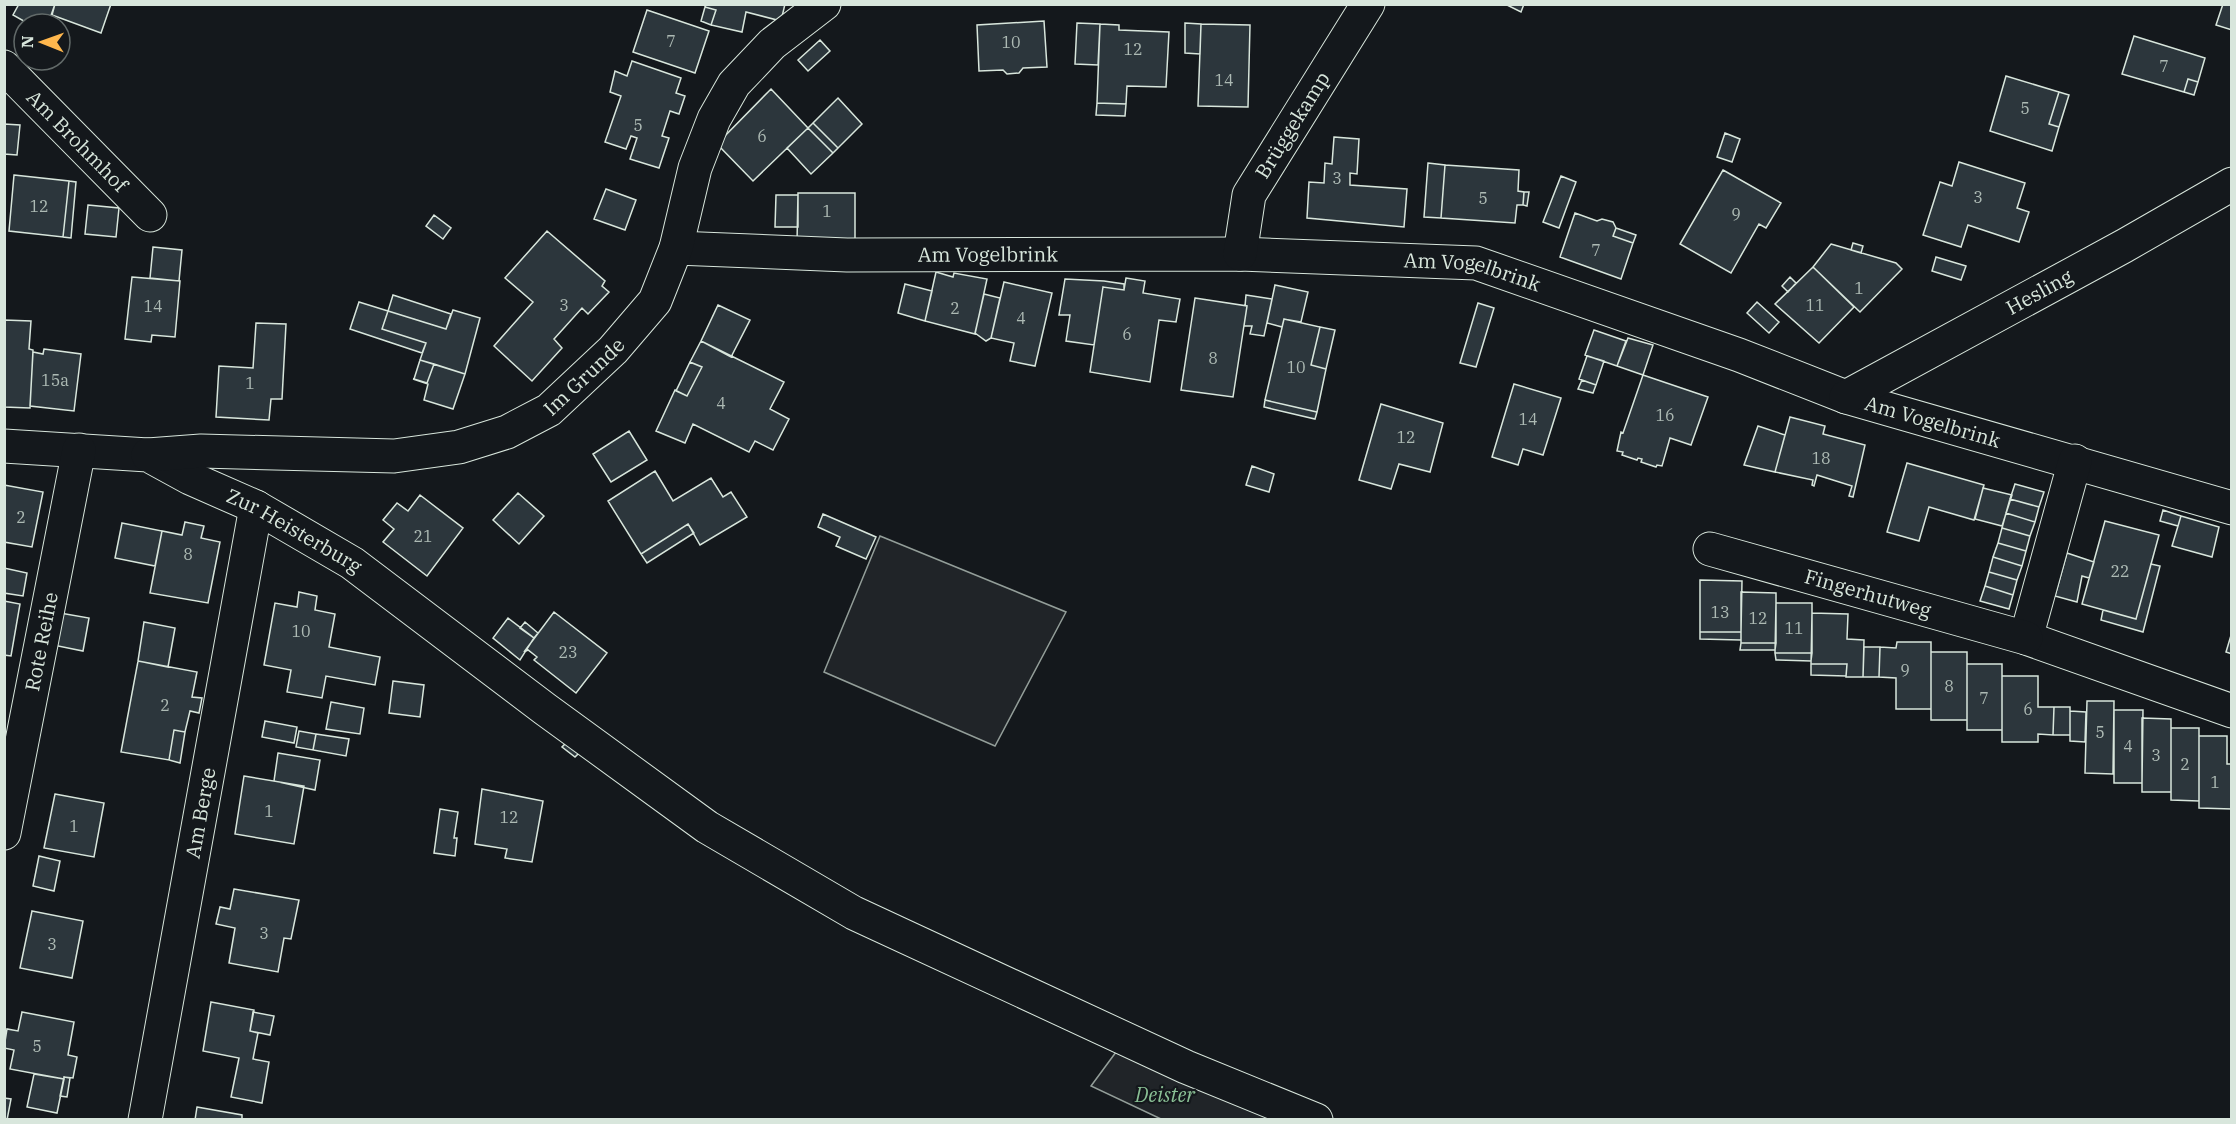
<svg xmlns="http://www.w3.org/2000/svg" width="2236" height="1124" font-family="'IBM Plex Serif',serif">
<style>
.green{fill:#202428;stroke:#939e99;stroke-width:1.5}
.building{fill:#2c363c;stroke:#d8e6dc;stroke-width:1.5}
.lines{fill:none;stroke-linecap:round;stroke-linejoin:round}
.minor-casing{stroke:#d8e6dc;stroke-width:35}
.minor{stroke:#14181c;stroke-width:33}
.labels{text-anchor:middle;stroke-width:4.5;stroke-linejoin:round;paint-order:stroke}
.number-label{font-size:16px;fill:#adbab4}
.street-label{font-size:20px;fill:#d8e6dc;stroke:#14181c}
.park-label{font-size:20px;font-style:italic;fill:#8ac095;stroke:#14181c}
</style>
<rect width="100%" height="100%" fill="#14181c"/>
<path class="green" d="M 880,536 L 1066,612 L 995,746 L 824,672 Z
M 1119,1048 L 1284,1119 L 1161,1119 L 1091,1086 Z"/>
<path class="building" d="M 19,4 L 55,4 L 48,24 L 29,24 L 13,15 Z
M 55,4 L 111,4 L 101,33 L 52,15 Z
M 706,4 L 785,4 L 781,21 L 746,12 L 742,32 L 711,25 L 716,10 L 705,7 Z
M 1505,4 L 1524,4 L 1521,12 Z
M 2223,4 L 2232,4 L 2232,30 L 2216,25 Z
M 705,7 L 716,10 L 711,25 L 701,21 Z
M 647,10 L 709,31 L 695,73 L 633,52 Z
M 1044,21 L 1047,67 L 1023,68 L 1019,73 L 1007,74 L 1003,70 L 979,71 L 977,25 Z
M 1077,23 L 1100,24 L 1098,65 L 1075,64 Z
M 1185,23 L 1201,24 L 1200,54 L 1185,53 Z
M 1100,24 L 1119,25 L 1119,30 L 1169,32 L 1166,87 L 1127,86 L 1126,104 L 1097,103 Z
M 1201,24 L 1250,25 L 1248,107 L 1198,106 Z
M 2134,36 L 2205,58 L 2198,82 L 2188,79 L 2184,92 L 2122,74 Z
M 820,40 L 830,51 L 808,71 L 798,60 Z
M 632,61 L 681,78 L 676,93 L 685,96 L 679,114 L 670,111 L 662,136 L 669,138 L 659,168 L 630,159 L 637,138 L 631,136 L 626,149 L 605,142 L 621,96 L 610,92 L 615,71 L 627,76 Z
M 2006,76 L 2059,92 L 2049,124 L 2059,127 L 2052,151 L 1990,131 Z
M 2188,79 L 2198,82 L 2194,95 L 2184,92 Z
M 771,89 L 808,128 L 753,181 L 717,144 Z
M 2059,92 L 2069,95 L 2059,127 L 2049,124 Z
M 838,98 L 862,124 L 838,148 L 813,123 Z
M 1097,103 L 1126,104 L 1125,116 L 1096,115 Z
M 813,123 L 838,148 L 833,153 L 808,128 Z
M 4,124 L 20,125 L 17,155 L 4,154 Z
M 808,128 L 833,153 L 811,174 L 787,148 Z
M 1725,133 L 1740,139 L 1732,162 L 1717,157 Z
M 1334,137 L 1359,139 L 1357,174 L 1350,173 L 1350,185 L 1407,189 L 1404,227 L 1307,218 L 1309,182 L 1324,183 L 1325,163 L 1332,164 Z
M 1959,162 L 2025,183 L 2017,208 L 2029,212 L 2019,242 L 1968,225 L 1961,247 L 1923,235 L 1940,182 L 1952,186 Z
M 1428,163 L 1445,165 L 1441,218 L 1424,217 Z
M 1445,165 L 1519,170 L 1518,191 L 1524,192 L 1523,205 L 1517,205 L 1515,223 L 1441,218 Z
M 1723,170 L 1781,203 L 1766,228 L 1759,224 L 1731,273 L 1680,244 Z
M 14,175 L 69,181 L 63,237 L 9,231 Z
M 1561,176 L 1576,182 L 1559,228 L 1543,222 Z
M 69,181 L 76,182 L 71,238 L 63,237 Z
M 606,189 L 636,200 L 625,230 L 594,219 Z
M 1524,192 L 1529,192 L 1527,206 L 1523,205 Z
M 798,193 L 855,193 L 855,241 L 797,242 Z
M 776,195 L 798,195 L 798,227 L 775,227 Z
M 88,205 L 119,208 L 116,237 L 85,234 Z
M 1575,213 L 1597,221 L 1602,219 L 1613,222 L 1616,228 L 1613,236 L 1633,243 L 1621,279 L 1560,257 Z
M 434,215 L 451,228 L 443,239 L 426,226 Z
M 1616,228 L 1636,235 L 1633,243 L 1613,236 Z
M 547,231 L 605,281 L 602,286 L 609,292 L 588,314 L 582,308 L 554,339 L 562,348 L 532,381 L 494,346 L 533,302 L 505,278 Z
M 1853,243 L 1863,246 L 1861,253 L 1851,250 Z
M 1831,244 L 1896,263 L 1902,269 L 1860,312 L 1813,267 Z
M 153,247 L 182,250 L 179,281 L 150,278 Z
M 1936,257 L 1966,266 L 1961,280 L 1932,271 Z
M 1813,267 L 1854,307 L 1819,343 L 1775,304 Z
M 936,272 L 953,277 L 954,273 L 987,279 L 975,334 L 925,321 Z
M 132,277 L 180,281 L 175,337 L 152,335 L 151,342 L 125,339 Z
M 1790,277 L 1796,283 L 1788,292 L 1782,286 Z
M 1126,278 L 1145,281 L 1143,293 L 1180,299 L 1176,322 L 1159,320 L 1150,382 L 1090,372 L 1103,287 L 1124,290 Z
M 1065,279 L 1104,281 L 1124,284 L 1124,290 L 1103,287 L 1094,345 L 1066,341 L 1070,315 L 1059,315 Z
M 1004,282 L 1052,293 L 1035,366 L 1010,361 L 1014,343 L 991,338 Z
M 905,284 L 932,291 L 925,321 L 898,313 Z
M 1275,285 L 1308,292 L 1301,322 L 1284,319 L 1282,327 L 1267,323 Z
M 984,294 L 1000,298 L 991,338 L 986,341 L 975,333 Z
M 393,295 L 451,314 L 446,329 L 388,311 Z
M 1246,295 L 1272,299 L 1264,336 L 1250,334 L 1252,326 L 1244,326 L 1247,306 L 1245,306 Z
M 1195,298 L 1247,306 L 1233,397 L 1181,390 Z
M 359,302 L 388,311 L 382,329 L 426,343 L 422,353 L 350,329 Z
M 1757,302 L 1779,322 L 1769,333 L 1747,313 Z
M 1478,303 L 1494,308 L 1476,367 L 1460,363 Z
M 718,305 L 750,320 L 731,357 L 701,341 Z
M 453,310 L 480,318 L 465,374 L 420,360 L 426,343 L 382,329 L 388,311 L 446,329 Z
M 1284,319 L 1320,327 L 1311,365 L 1326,369 L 1317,412 L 1265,400 Z
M 4,320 L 31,321 L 29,349 L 33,350 L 30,408 L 4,407 Z
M 256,323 L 286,324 L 282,399 L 271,399 L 269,420 L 216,417 L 219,366 L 253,368 Z
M 1320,327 L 1335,330 L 1326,369 L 1311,365 Z
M 1594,330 L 1626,341 L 1617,366 L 1585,355 Z
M 1628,338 L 1653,345 L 1643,375 L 1617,366 Z
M 701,341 L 784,382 L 770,409 L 789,419 L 773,450 L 755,441 L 749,452 L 693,424 L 685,443 L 656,431 L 675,390 L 687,396 L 702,367 L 690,362 Z
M 44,349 L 81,354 L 74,411 L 30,406 L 33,352 L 43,354 Z
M 1587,356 L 1604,361 L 1596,385 L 1579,379 Z
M 420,360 L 434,364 L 427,383 L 414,379 Z
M 690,362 L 702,367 L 687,396 L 676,391 Z
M 434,364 L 465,374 L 453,409 L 424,400 L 428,384 L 413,379 L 427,383 Z
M 1643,375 L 1708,397 L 1691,445 L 1670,438 L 1662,466 L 1657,465 L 1656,467 L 1641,462 L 1642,459 L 1638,458 L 1637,460 L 1622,455 L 1623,452 L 1617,451 L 1621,432 L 1623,433 Z
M 1582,380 L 1596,385 L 1593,393 L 1578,389 Z
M 1514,384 L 1561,398 L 1543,455 L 1523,449 L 1518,465 L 1492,457 Z
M 1265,400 L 1317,412 L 1315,419 L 1264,407 Z
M 1381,404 L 1443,423 L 1430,472 L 1399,464 L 1391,489 L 1359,480 Z
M 1790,417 L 1825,426 L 1823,434 L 1865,445 L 1853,497 L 1849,496 L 1852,486 L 1817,475 L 1814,486 L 1812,485 L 1813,480 L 1775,472 Z
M 1758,426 L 1785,435 L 1775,472 L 1744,465 Z
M 629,431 L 647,460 L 611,482 L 593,454 Z
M 1907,463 L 1984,485 L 1974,520 L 1929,507 L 1919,541 L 1887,532 Z
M 1252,466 L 1274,474 L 1269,492 L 1246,485 Z
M 655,471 L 673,501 L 711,478 L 723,497 L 731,492 L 747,517 L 700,545 L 688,524 L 641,554 L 608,501 Z
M 2015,484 L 2044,492 L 2039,507 L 2010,499 Z
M 4,485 L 43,492 L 32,547 L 4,542 Z
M 1983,488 L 2012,495 L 2002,526 L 1975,519 Z
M 518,493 L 544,516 L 519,544 L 493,520 Z
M 420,495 L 463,528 L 427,576 L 383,542 L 394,529 L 383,520 L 397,503 L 408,511 Z
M 2010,499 L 2039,507 L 2035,522 L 2006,513 Z
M 2163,510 L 2181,516 L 2178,526 L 2160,521 Z
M 2006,513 L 2035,522 L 2030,536 L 2002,528 Z
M 823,514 L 876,537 L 866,559 L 836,546 L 840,537 L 818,527 Z
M 2181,516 L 2219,527 L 2212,557 L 2172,546 Z
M 2105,521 L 2159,535 L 2136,619 L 2082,604 Z
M 185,522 L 204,526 L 201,538 L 220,542 L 208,603 L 150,593 L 162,531 L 182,535 Z
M 122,523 L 162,531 L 155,566 L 115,558 Z
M 688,524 L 694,533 L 647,563 L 641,554 Z
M 2002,528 L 2030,536 L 2026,551 L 1998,543 Z
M 1998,543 L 2026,551 L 2022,566 L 1993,557 Z
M 2067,553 L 2094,562 L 2089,578 L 2082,576 L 2077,602 L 2055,596 Z
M 1993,557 L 2022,566 L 2017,580 L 1989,572 Z
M 2151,564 L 2160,566 L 2143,632 L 2101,620 L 2103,610 L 2136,619 Z
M 4,568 L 27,573 L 23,596 L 4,593 Z
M 1989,572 L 2017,580 L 2013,595 L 1985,586 Z
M 1700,580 L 1742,581 L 1741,632 L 1700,632 Z
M 1985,586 L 2013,595 L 2009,609 L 1980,601 Z
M 299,592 L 317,596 L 315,610 L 335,614 L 329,647 L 380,657 L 375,685 L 326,676 L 322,698 L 287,692 L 291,670 L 264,665 L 275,603 L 297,607 Z
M 1741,592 L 1776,593 L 1776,643 L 1741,643 Z
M 4,601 L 20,604 L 11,656 L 4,655 Z
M 1776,603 L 1812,603 L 1812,653 L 1775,653 Z
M 554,612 L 607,653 L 576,693 L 534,660 L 537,657 L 528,650 L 524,652 Z
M 60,613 L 89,618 L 83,651 L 53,645 Z
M 1812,613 L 1848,614 L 1847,639 L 1864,640 L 1863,677 L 1846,677 L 1847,664 L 1811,664 Z
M 508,618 L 534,638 L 520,660 L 493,638 Z
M 144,622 L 175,628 L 168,667 L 138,661 Z
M 525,622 L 538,633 L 534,638 L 520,628 Z
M 1700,632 L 1741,632 L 1741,640 L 1700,639 Z
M 2232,632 L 2232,654 L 2226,652 Z
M 1897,642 L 1931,642 L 1931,709 L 1896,709 L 1896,678 L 1879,677 L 1880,647 L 1896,648 Z
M 1741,643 L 1776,643 L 1775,650 L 1740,650 Z
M 1864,647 L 1880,647 L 1879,677 L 1863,677 Z
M 1931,652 L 1967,652 L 1967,720 L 1931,720 Z
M 1775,653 L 1812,653 L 1811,661 L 1776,660 Z
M 138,661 L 197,672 L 192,697 L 202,698 L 199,713 L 190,711 L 185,732 L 174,730 L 169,760 L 121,752 Z
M 1811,664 L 1847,664 L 1846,676 L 1811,675 Z
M 1967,664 L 2002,664 L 2002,730 L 1967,730 Z
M 2002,676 L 2038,676 L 2038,707 L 2054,707 L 2053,735 L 2038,734 L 2038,742 L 2002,742 Z
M 393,681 L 424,685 L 420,717 L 389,713 Z
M 2087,701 L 2114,701 L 2113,774 L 2085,773 Z
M 331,702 L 364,708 L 360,734 L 326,729 Z
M 2054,707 L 2070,707 L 2070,735 L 2053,735 Z
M 2114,710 L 2143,710 L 2142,783 L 2114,783 Z
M 2070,711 L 2086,712 L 2085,742 L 2070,741 Z
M 2142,718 L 2171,719 L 2171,792 L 2142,792 Z
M 265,721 L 297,727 L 294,743 L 262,737 Z
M 2171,728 L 2199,728 L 2199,801 L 2171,800 Z
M 174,730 L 185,732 L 180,763 L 169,760 Z
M 299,731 L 316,734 L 313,750 L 296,747 Z
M 316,734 L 349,739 L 346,756 L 313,750 Z
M 2199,736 L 2227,736 L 2227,764 L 2232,764 L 2232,809 L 2199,808 Z
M 567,742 L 580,752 L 575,757 L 562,747 Z
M 278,753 L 320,760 L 315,790 L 274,781 Z
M 244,776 L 304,786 L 294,844 L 235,834 Z
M 482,789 L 543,801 L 532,862 L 505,858 L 507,849 L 475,844 Z
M 55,794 L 104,803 L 94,857 L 44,848 Z
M 440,809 L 458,812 L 454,838 L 457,838 L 455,856 L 434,853 Z
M 39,856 L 60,861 L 54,891 L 33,886 Z
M 234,889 L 299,900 L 291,939 L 284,938 L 278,972 L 229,963 L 235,928 L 216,924 L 220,907 L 230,909 Z
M 32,911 L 83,921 L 72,978 L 20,968 Z
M 211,1002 L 254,1010 L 250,1031 L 258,1033 L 253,1059 L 269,1062 L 262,1103 L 231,1097 L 239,1058 L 203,1051 Z
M 22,1012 L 74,1022 L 68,1055 L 77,1057 L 73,1078 L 64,1077 L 64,1079 L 10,1069 L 14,1050 L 4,1048 L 7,1029 L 18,1031 Z
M 253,1012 L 274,1016 L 270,1035 L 250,1031 Z
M 34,1074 L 64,1079 L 57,1113 L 27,1107 Z
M 64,1077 L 70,1078 L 67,1097 L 60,1096 Z
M 4,1098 L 11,1099 L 7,1120 L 4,1120 Z
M 197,1107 L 242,1115 L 242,1120 L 195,1120 Z"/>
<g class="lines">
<defs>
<g id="minor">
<path id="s1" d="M 4,67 L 150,215"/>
<path id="s2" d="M 676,248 L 847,255 L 1240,254 L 1476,263 L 1739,355 L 1846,397 L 2232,508"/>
<path id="s3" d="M 1240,254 L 1249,195 L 1368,4"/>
<path id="s4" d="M 1846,397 L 2124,246 L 2232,184"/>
<path id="s5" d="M 4,446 L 148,455 L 190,478 L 256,507 L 352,563 L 545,709 L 707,827 L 854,913 L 1186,1067 L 1316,1120"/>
<path id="s6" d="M 148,455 L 201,451 L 394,456 L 459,447 L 507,432 L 549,410 L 613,350 L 655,301 L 676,248 L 695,168 L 714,119 L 734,84 L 772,44 L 824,4"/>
<path d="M 2075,461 L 2026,638 L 2232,711"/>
<path id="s7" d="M 1710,549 L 2026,638"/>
<path id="s8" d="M 4,833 L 79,450"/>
<path id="s9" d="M 145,1120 L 256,507"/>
</g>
</defs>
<use href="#minor" class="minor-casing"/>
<use href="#minor" class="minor"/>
</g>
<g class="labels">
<g class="number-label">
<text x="671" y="47">7</text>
<text x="1011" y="48">10</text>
<text x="1133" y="55">12</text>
<text x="2164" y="72">7</text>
<text x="1224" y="86">14</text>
<text x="2025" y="114">5</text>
<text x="638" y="131">5</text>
<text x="762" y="142">6</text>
<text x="1337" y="184">3</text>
<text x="1978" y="203">3</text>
<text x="1483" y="204">5</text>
<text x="39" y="212">12</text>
<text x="827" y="217">1</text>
<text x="1736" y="220">9</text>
<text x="1596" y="256">7</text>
<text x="1859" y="294">1</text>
<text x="564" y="311">3</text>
<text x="1815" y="311">11</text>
<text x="153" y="312">14</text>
<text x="955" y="314">2</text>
<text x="1021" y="324">4</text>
<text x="1127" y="340">6</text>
<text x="1213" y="364">8</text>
<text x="1296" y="373">10</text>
<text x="55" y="386">15a</text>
<text x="250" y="389">1</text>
<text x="721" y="409">4</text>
<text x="1665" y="421">16</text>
<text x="1528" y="425">14</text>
<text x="1406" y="443">12</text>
<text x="1821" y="464">18</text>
<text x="21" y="523">2</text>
<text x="423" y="542">21</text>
<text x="188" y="560">8</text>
<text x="2120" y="577">22</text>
<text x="1720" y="618">13</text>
<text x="1758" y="624">12</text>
<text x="1794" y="634">11</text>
<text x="301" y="637">10</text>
<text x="568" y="658">23</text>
<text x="1905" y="676">9</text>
<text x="1949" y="692">8</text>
<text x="1984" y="704">7</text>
<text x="165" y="711">2</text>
<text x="2028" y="715">6</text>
<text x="2100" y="738">5</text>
<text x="2128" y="752">4</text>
<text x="2156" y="761">3</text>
<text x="2185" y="770">2</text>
<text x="2215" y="788">1</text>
<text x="269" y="817">1</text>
<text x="509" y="823">12</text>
<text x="74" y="832">1</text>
<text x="264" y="939">3</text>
<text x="52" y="950">3</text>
<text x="37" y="1052">5</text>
</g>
<g class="street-label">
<text dy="7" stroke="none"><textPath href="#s3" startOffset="142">Brüggekamp</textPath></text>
<text dy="7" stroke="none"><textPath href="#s1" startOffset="104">Am Brohmhof</textPath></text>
<text dy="7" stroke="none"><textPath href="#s2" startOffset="312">Am Vogelbrink</textPath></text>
<text dy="7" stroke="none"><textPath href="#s2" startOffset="798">Am Vogelbrink</textPath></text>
<text dy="7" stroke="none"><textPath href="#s4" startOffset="220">Hesling</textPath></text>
<text dy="7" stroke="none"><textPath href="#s6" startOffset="458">Im Grunde</textPath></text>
<text dy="7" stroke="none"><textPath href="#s2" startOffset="1284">Am Vogelbrink</textPath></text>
<text dy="7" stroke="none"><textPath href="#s5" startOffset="309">Zur Heisterburg</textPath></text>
<text dy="7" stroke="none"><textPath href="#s7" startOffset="164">Fingerhutweg</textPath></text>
<text dy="7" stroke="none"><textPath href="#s8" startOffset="195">Rote Reihe</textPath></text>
<text dy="7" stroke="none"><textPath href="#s9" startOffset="312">Am Berge</textPath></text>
</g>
<g class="park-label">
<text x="1165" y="1102">Deister</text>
</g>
</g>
<rect width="2236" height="1124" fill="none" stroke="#d8e6dc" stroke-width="12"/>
<g transform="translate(42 42) rotate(271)"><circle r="28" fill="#14181c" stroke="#626a69" stroke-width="1.5"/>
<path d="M0-4.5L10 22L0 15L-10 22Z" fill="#ffb74d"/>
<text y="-9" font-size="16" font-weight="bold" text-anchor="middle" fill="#d8e6dc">N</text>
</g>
</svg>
